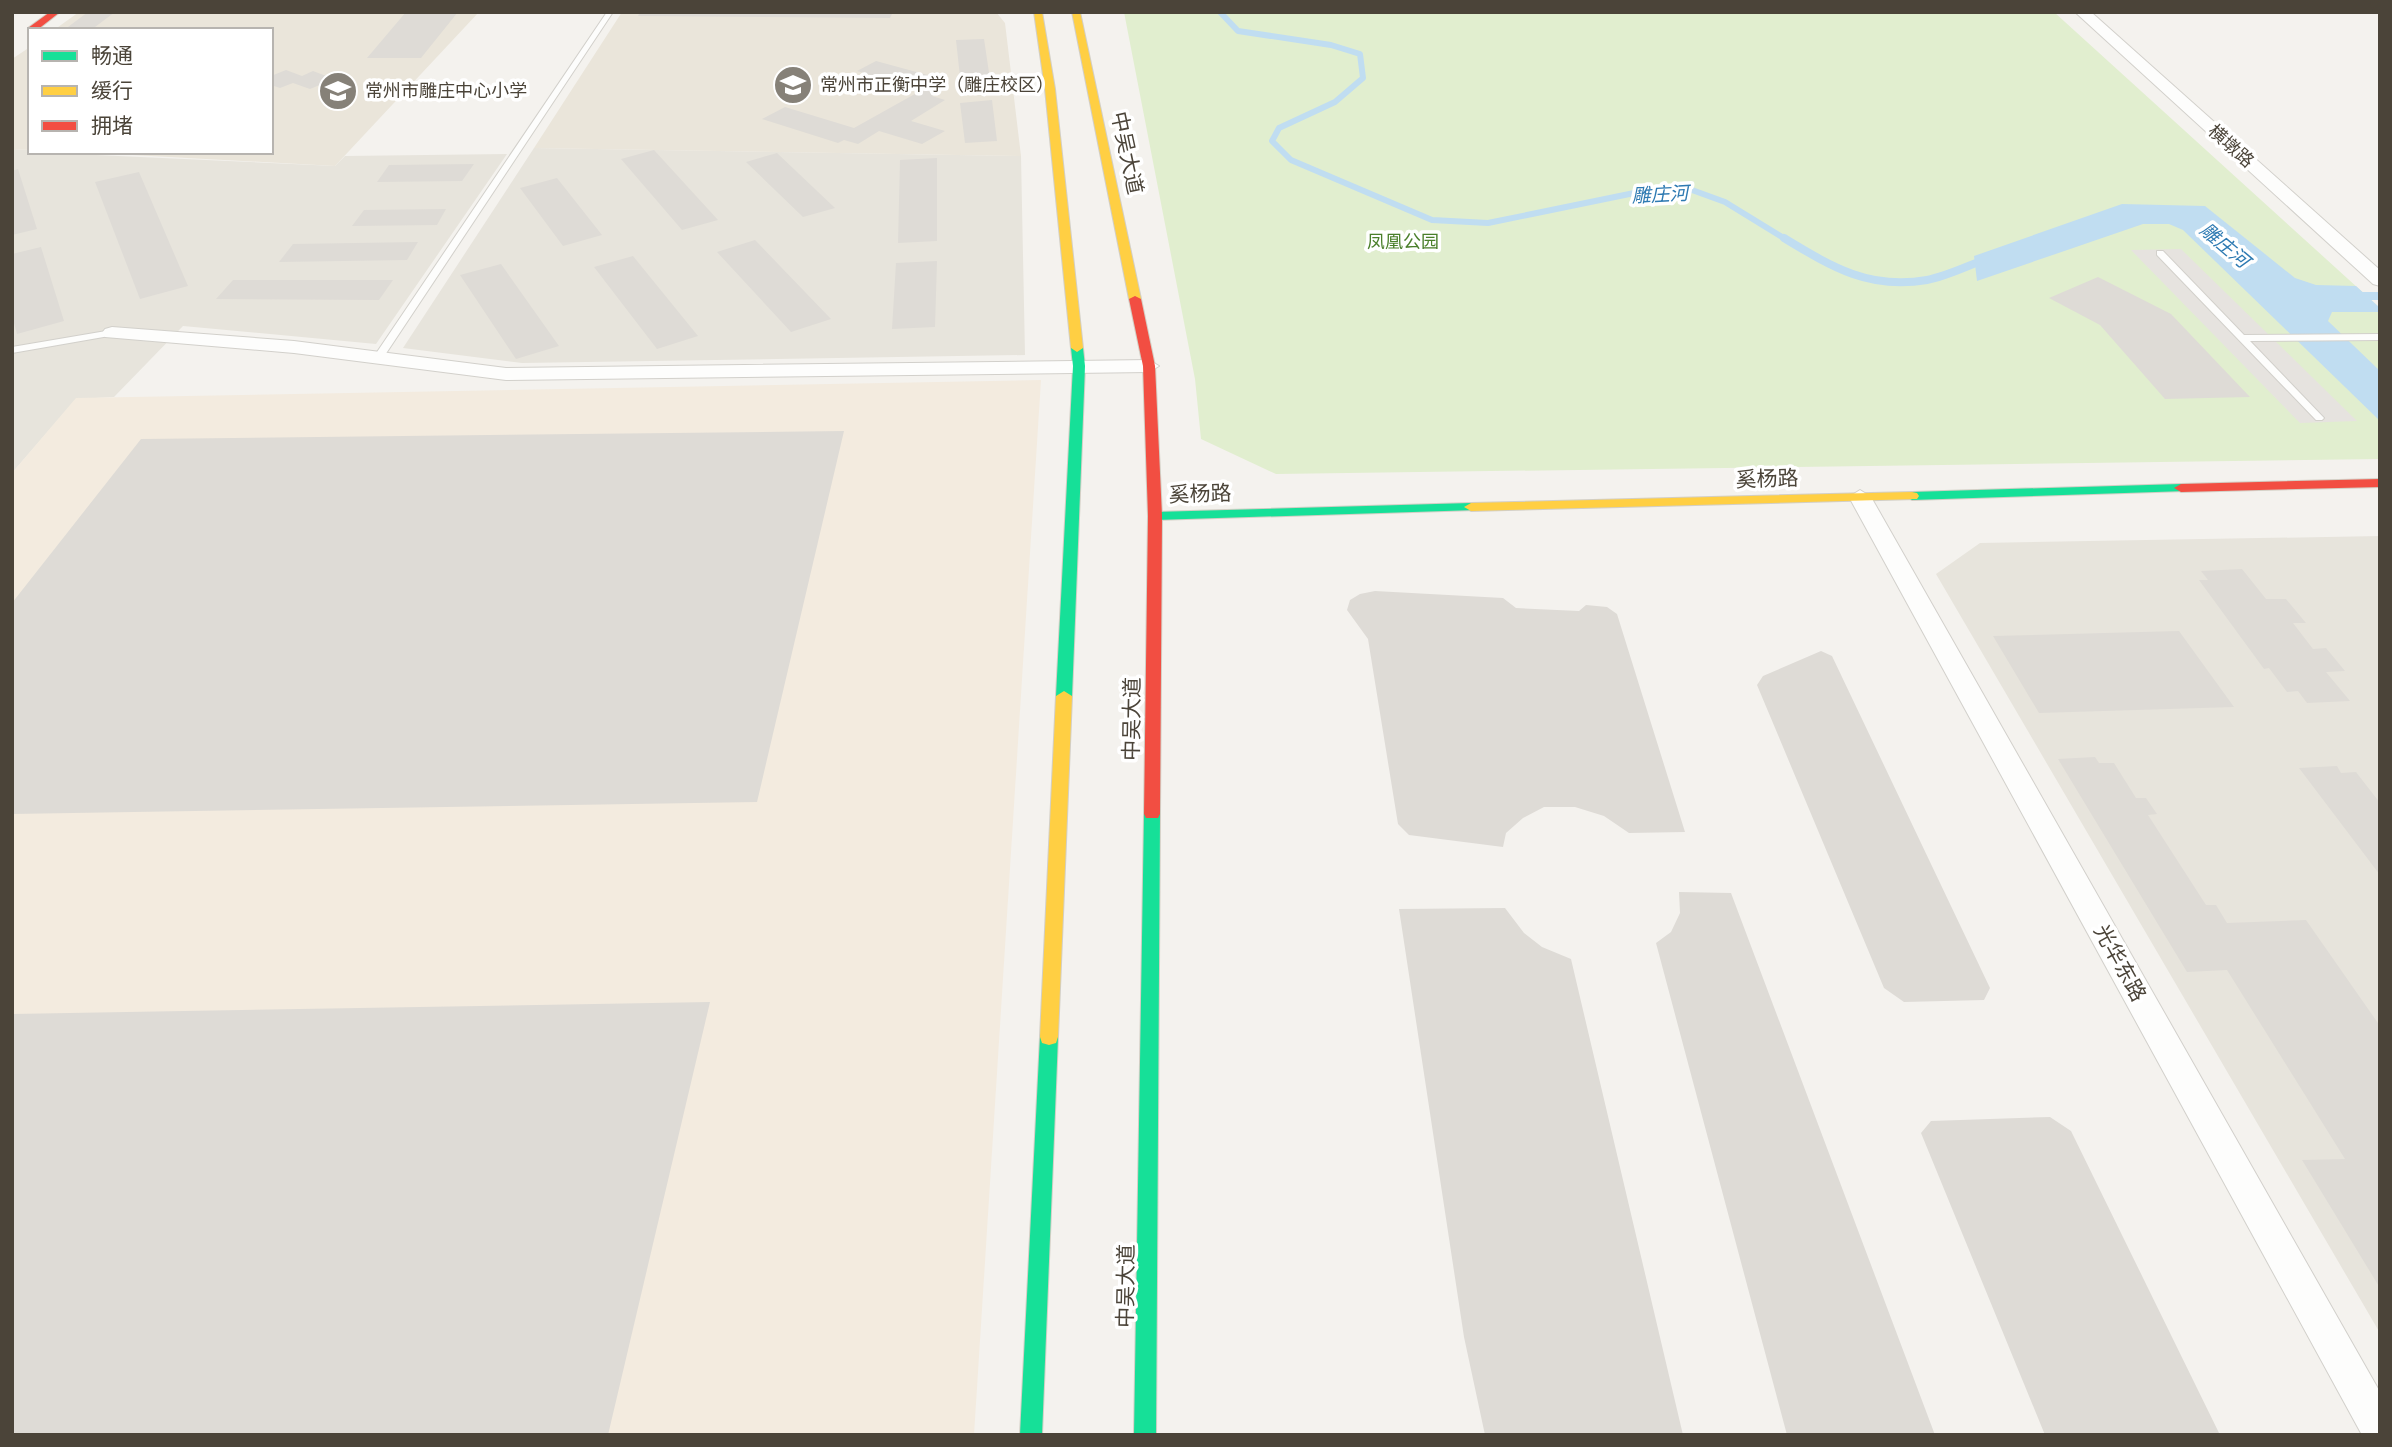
<svg xmlns="http://www.w3.org/2000/svg" width="2392" height="1447" font-family="Overpass,'Noto Sans SC',sans-serif">
<style>
.residential{fill:#e7e4dc}
.commercial{fill:#f3ebdf}
.education{fill:#eae5da}
.green{fill:#e1eecf}
.parking{fill:#e6e3df}
.water{fill:#c0ddf1}
.lines{fill:none;stroke-linecap:round;stroke-linejoin:round}
.stream-far1{stroke:#c0ddf1;stroke-width:6}
.stream{stroke:#c0ddf1;stroke-width:8}
.building{fill:#dedbd6}
.lane-casing{stroke:#d2d0cb;stroke-width:2}
.street-casing{stroke:#d2d0cb;stroke-width:2}
.fast-casing{stroke:#d3cfc5;stroke-width:2}
.slow-casing{stroke:#d3cfc5;stroke-width:2}
.jam-casing{stroke:#d3cfc5;stroke-width:2}
.lane{fill:#fdfdfc;fill-rule:evenodd}
.street{fill:#fdfdfc;fill-rule:evenodd}
.fast{fill:#16e098;fill-rule:evenodd}
.slow{fill:#ffcf43;fill-rule:evenodd}
.jam{fill:#f24e42;fill-rule:evenodd}
.labels{text-anchor:middle;stroke-width:7;stroke-linejoin:round;paint-order:stroke}
.far-poi-label{font-size:18px;fill:#4b4439;stroke:#fff;text-anchor:start}
.far-street-label{font-size:18px;fill:#4b4439;stroke:#fff}
.far-park-label{font-size:18px;fill:#4a7f2a;stroke:#fff}
.far-water-label{font-size:19px;font-style:italic;fill:#2e7ab2;stroke:#fff}
.street-label{font-size:21px;fill:#4b4439;stroke:#fff}
</style>
<rect width="100%" height="100%" fill="#f4f2ee"/>
<path class="residential" d="M 534,148 L 1021,156 L 1025,355 L 522,363 L 403,348 Z
M 12,149 L 30,150 L 30,152 L 335,166 L 345,156 L 507,154 L 376,344 L 183,326 L 114,397 L 76,399 L 12,473 Z
M 2380,536 L 2380,1333 L 1936,574 L 1980,543 Z"/>
<path class="commercial" d="M 1041,380 L 974,1435 L 12,1435 L 12,473 L 76,398 Z"/>
<path class="education" d="M 79,12 L 479,12 L 335,166 L 78,152 L 271,152 L 271,30 L 54,30 Z
M 622,12 L 996,12 L 1005,23 L 1021,156 L 534,148 Z
M 30,47 L 30,150 L 12,149 L 12,59 Z"/>
<path class="green" d="M 1124,12 L 2054,12 L 2380,308 L 2380,459 L 1276,474 L 1201,439 L 1195,379 Z"/>
<path class="parking" d="M 2181,249 L 2357,421 L 2300,423 L 2131,250 Z"/>
<path class="water" d="M 2122,204 L 2205,206 L 2295,278 L 2316,285 L 2356,286 L 2380,308 L 2380,312 L 2332,312 L 2328,321 L 2380,371 L 2380,421 L 2183,230 L 2169,224 L 2143,224 L 1977,281 L 1974,256 Z"/>
<g class="lines">
<path class="stream-far1" d="M 1220,12 L 1238,31 L 1331,45 L 1360,54 L 1363,78 L 1335,102 L 1279,128 L 1272,141 L 1291,160 L 1432,220 L 1488,223 L 1644,191 L 1692,190 L 1725,202 L 1787,240"/>
<path class="stream" d="M 1784,238 C 1832,267 1869,290 1927,280 C 1948,276 1969,265 1989,258
M 2356,296 L 2380,296"/>
</g>
<path class="building" d="M 88,12 L 115,12 L 91,30 L 64,30 Z
M 406,12 L 458,12 L 421,58 L 367,58 Z
M 640,12 L 893,12 L 890,18 L 638,16 Z
M 984,39 L 992,93 L 962,95 L 956,40 Z
M 876,61 L 942,79 L 926,88 L 939,92 L 932,96 L 945,100 L 911,121 L 945,131 L 922,144 L 879,131 L 858,144 L 844,140 L 838,143 L 762,119 L 785,107 L 854,128 L 922,90 L 857,71 Z
M 286,70 L 302,76 L 313,71 L 334,79 L 310,89 L 293,83 L 280,88 L 271,85 L 271,76 Z
M 992,100 L 997,141 L 965,143 L 960,103 Z
M 654,150 L 718,220 L 682,230 L 621,159 Z
M 777,153 L 835,208 L 803,217 L 746,162 Z
M 937,158 L 937,241 L 898,243 L 900,160 Z
M 474,164 L 462,181 L 377,182 L 389,165 Z
M 18,169 L 37,229 L 12,235 L 12,171 Z
M 139,172 L 188,286 L 140,299 L 95,182 Z
M 557,178 L 602,235 L 563,246 L 520,188 Z
M 446,209 L 437,225 L 352,226 L 364,210 Z
M 755,240 L 831,319 L 791,332 L 717,252 Z
M 418,242 L 407,260 L 279,262 L 293,244 Z
M 41,247 L 64,321 L 17,334 L 12,316 L 12,254 Z
M 633,256 L 698,336 L 657,349 L 594,267 Z
M 937,261 L 935,327 L 892,329 L 896,263 Z
M 501,264 L 559,346 L 516,359 L 460,275 Z
M 2098,277 L 2171,314 L 2250,397 L 2165,399 L 2100,325 L 2049,298 Z
M 233,280 L 393,280 L 379,300 L 216,299 Z
M 844,431 L 757,802 L 12,814 L 12,603 L 141,439 Z
M 2242,569 L 2266,599 L 2286,599 L 2306,623 L 2293,623 L 2313,649 L 2326,648 L 2345,671 L 2326,672 L 2350,701 L 2307,703 L 2298,691 L 2287,692 L 2269,668 L 2264,669 L 2199,580 L 2208,580 L 2201,571 Z
M 1375,591 L 1503,598 L 1516,608 L 1579,611 L 1586,605 L 1607,607 L 1617,614 L 1685,832 L 1629,833 L 1604,816 L 1575,807 L 1544,807 L 1523,818 L 1506,833 L 1503,847 L 1409,835 L 1398,824 L 1368,639 L 1347,610 L 1350,600 L 1360,594 Z
M 2179,631 L 2234,707 L 2039,713 L 1993,636 Z
M 1821,651 L 1832,656 L 1990,988 L 1984,1000 L 1904,1002 L 1884,988 L 1757,685 L 1763,676 Z
M 2095,757 L 2099,763 L 2114,763 L 2136,798 L 2146,798 L 2157,814 L 2148,815 L 2206,905 L 2216,905 L 2227,923 L 2306,920 L 2380,1026 L 2380,1288 L 2302,1160 L 2345,1159 L 2227,970 L 2187,972 L 2058,759 Z
M 2337,766 L 2341,773 L 2356,772 L 2380,803 L 2380,875 L 2299,768 Z
M 1679,892 L 1731,893 L 1935,1435 L 1787,1435 L 1656,943 L 1671,932 L 1680,913 Z
M 1505,908 L 1524,933 L 1542,947 L 1571,959 L 1683,1435 L 1485,1435 L 1464,1337 L 1399,909 Z
M 710,1002 L 608,1435 L 12,1435 L 12,1014 Z
M 2050,1117 L 2071,1131 L 2220,1435 L 2045,1435 L 1921,1133 L 1931,1121 Z"/>
<g class="lines">
<defs>
<path id="lane" d="M 607,12 L 613,12 L 383,358 L 381,360 L 375,360 L 373,358 Z
M 2157,251 L 2163,251 L 2244,335 L 2380,334 L 2380,340 L 2250,341 L 2324,418 L 2322,420 L 2316,420 L 2157,255 Z
M 112,330 L 117,333 L 115,335 L 12,353 L 12,347 Z"/>
<path id="street" d="M 2075,12 L 2091,12 L 2380,270 L 2380,286 L 2373,284 Z
M 112,327 L 294,341 L 506,368 L 1149,360 L 1159,366 L 1149,372 L 506,380 L 294,353 L 105,337 L 102,333 L 105,329 Z
M 1860,490 L 1871,497 L 2380,1392 L 2380,1435 L 2362,1435 L 1849,497 Z"/>
<path id="fast" d="M 1077,344 L 1083,348 L 1085,366 L 1072,696 L 1064,701 L 1056,696 L 1073,366 L 1071,348 Z
M 2181,484 L 2186,485 L 2186,491 L 1912,500 L 1905,496 L 1912,492 Z
M 1471,503 L 1478,507 L 1476,510 L 1155,520 L 1148,516 L 1155,512 Z
M 1152,808 L 1158,810 L 1160,814 L 1156,1435 L 1134,1435 L 1144,814 L 1146,810 Z
M 1049,1029 L 1056,1031 L 1058,1037 L 1042,1435 L 1020,1435 L 1040,1037 L 1042,1031 Z"/>
<path id="slow" d="M 1034,12 L 1042,12 L 1055,89 L 1083,348 L 1077,352 L 1071,348 L 1045,89 Z
M 1072,12 L 1080,12 L 1141,299 L 1135,302 L 1129,299 Z
M 1912,492 L 1917,493 L 1919,496 L 1917,499 L 1471,511 L 1464,507 L 1471,503 Z
M 1064,691 L 1072,696 L 1058,1037 L 1056,1043 L 1049,1045 L 1042,1043 L 1040,1037 L 1056,696 Z"/>
<path id="jam" d="M 50,12 L 60,12 L 37,30 L 28,32 L 28,28 Z
M 1135,296 L 1141,299 L 1155,366 L 1162,516 L 1160,814 L 1158,818 L 1146,818 L 1144,814 L 1148,516 L 1143,366 L 1129,299 Z
M 2380,479 L 2380,487 L 2181,492 L 2174,488 L 2181,484 Z"/>
</defs>
<use href="#lane" class="lane-casing"/>
<use href="#street" class="street-casing"/>
<use href="#fast" class="fast-casing"/>
<use href="#slow" class="slow-casing"/>
<use href="#jam" class="jam-casing"/>
<use href="#lane" class="lane"/>
<use href="#street" class="street"/>
<use href="#fast" class="fast"/>
<use href="#slow" class="slow"/>
<use href="#jam" class="jam"/>
</g>
<defs>
<symbol id="school-disc" viewBox="-11 -11 22 22"><circle r="9.5" fill="#868178" stroke="#fff"/><path d="M0-5L7-2L0 1L-7-2ZM-4 1L0 2.5L4 1V4Q0 6-4 4Z" fill="#fff"/></symbol>
</defs>
<g fill-rule="evenodd">
<use href="#school-disc" x="771" y="63" width="44" height="44"/>
<use href="#school-disc" x="316" y="69" width="44" height="44"/>
</g>
<g class="labels">
<g class="far-poi-label">
<text x="820" y="91">常州市正衡中学（雕庄校区）</text>
<text x="365" y="97">常州市雕庄中心小学</text>
</g>
<g class="far-street-label">
<text transform="translate(2231 146) rotate(42)" y="6">横墩路</text>
</g>
<g class="far-park-label">
<text x="1403" y="248">凤凰公园</text>
</g>
<g class="far-water-label">
<text transform="translate(1660 194) rotate(-3)" y="7">雕庄河</text>
<text transform="translate(2225 245) rotate(40)" y="7">雕庄河</text>
</g>
<g class="street-label">
<text transform="translate(1127 153) rotate(78)" y="7">中吴大道</text>
<text transform="translate(1767 479) rotate(-2)" y="7">奚杨路</text>
<text transform="translate(1200 494) rotate(-2)" y="7">奚杨路</text>
<text transform="translate(1132 719) rotate(-89)" y="7">中吴大道</text>
<text transform="translate(2120 963) rotate(61)" y="7">光华东路</text>
<text transform="translate(1126 1286) rotate(-89)" y="7">中吴大道</text>
</g>
</g>
<rect width="2392" height="1447" fill="none" stroke="#4b4439" stroke-width="28"/>
<rect x="28" y="28" width="245" height="126" fill="#ffffff" stroke="#b7b4b0" stroke-width="2"/>
<rect x="42" y="51" width="35" height="10" fill="#16e098" stroke="#b7b4b0" stroke-width="2"/>
<text x="91" y="63" font-size="21" fill="#4b4439">畅通</text>
<rect x="42" y="86" width="35" height="10" fill="#ffcf43" stroke="#b7b4b0" stroke-width="2"/>
<text x="91" y="98" font-size="21" fill="#4b4439">缓行</text>
<rect x="42" y="121" width="35" height="10" fill="#f24e42" stroke="#b7b4b0" stroke-width="2"/>
<text x="91" y="133" font-size="21" fill="#4b4439">拥堵</text>
</svg>
